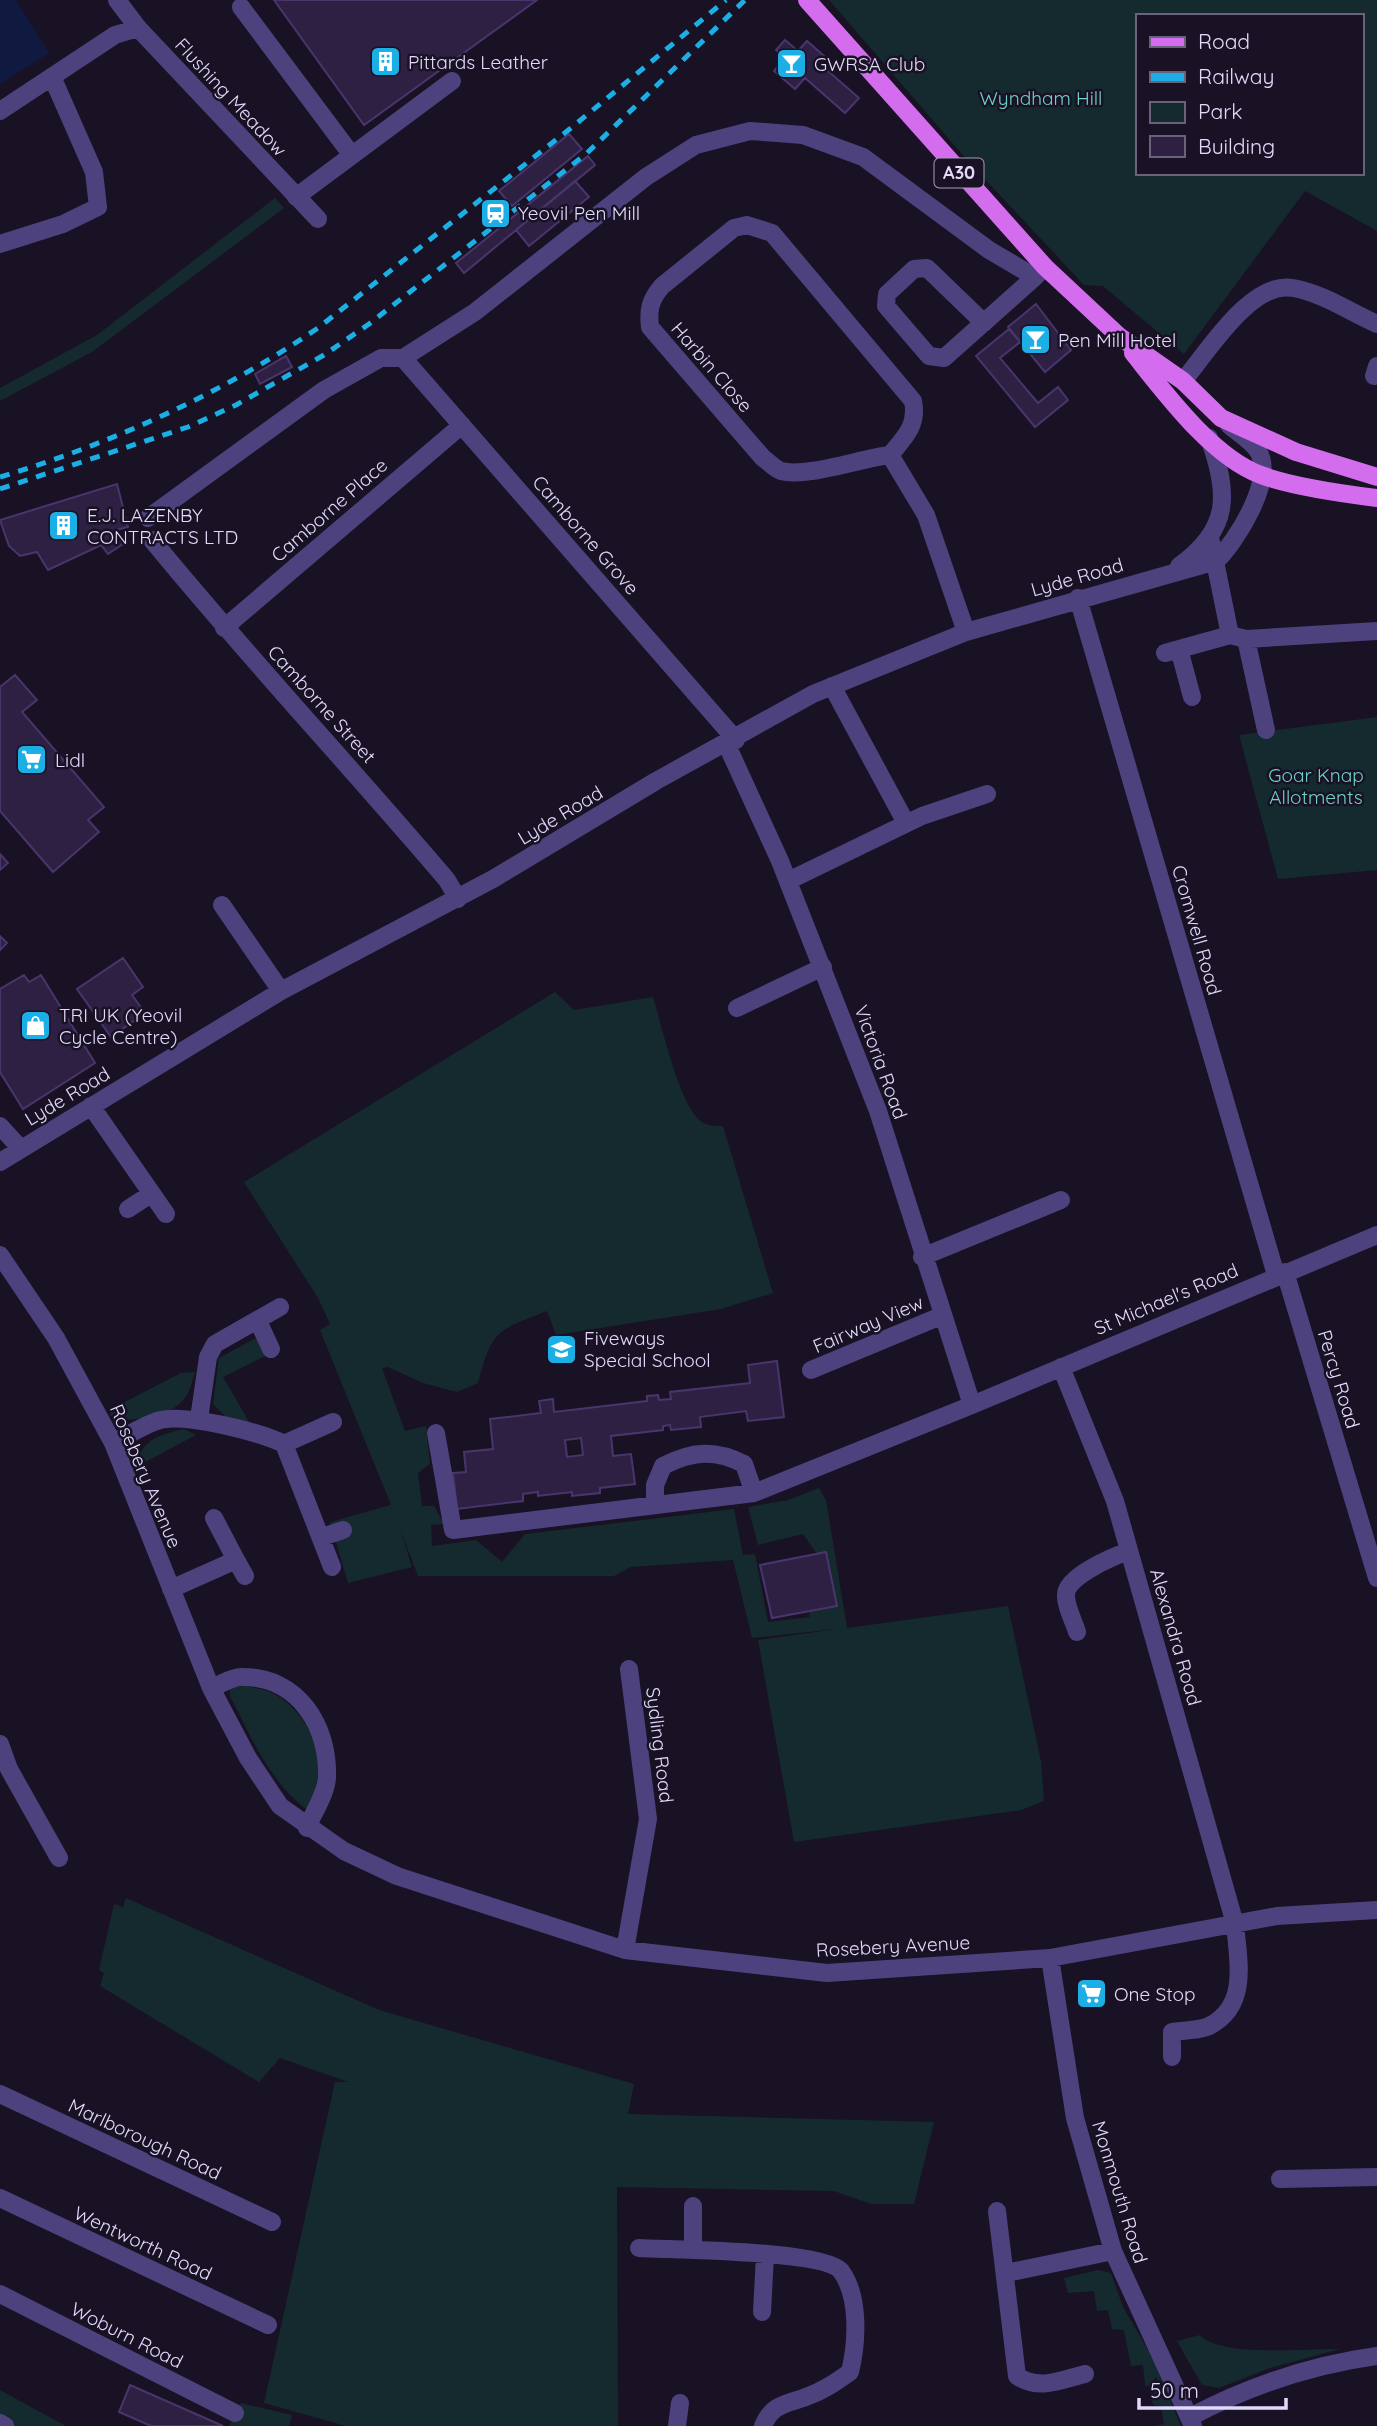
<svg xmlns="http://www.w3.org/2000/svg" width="1377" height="2426" font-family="Quicksand,sans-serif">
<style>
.green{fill:#152a2e;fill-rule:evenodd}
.water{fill:#10193f}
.building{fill:#2d2043;stroke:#49356c;stroke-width:2;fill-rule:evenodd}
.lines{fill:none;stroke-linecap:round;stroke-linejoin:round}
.minor{stroke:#4e427e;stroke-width:18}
.major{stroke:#d36dee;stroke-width:18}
.rail{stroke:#1bafe5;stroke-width:5;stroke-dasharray:10 9;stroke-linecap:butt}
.labels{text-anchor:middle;stroke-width:5;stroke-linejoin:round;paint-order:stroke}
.shield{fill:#181224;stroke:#a69dba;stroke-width:2}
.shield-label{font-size:18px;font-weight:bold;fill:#e3d9fb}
.poi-label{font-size:19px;fill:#e3d9fb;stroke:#181224;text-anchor:start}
.street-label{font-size:19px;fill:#e3d9fb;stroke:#181224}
.park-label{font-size:19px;fill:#6dd3ca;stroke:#181224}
</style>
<rect width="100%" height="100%" fill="#181224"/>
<path class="green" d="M 829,0 L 1377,0 L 1377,231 L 1305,191 L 1184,354 L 1103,286 L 1084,285 L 968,161 ZM 1137,16 L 1361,16 L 1361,173 L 1137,173 Z
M 275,198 L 284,208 L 92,352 L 0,401 L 0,388 L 97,335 Z
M 1377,717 L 1377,870 L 1278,879 L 1239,735 Z
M 555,992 L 574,1010 L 653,997 C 662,1027 678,1098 698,1119 C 705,1126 714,1126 723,1126 L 773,1293 L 721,1309 L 556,1335 L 547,1311 C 497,1331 492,1329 478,1383 L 457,1392 L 423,1383 L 388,1367 L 382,1368 L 405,1431 L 426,1426 L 430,1464 L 418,1473 L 422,1506 L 434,1506 L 444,1524 L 431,1525 L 432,1546 L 476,1540 L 502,1562 L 525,1534 L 734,1509 L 743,1555 L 755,1554 L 768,1622 L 810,1617 L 809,1612 L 837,1606 L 826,1552 L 817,1554 L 803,1534 L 758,1545 L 748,1507 L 788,1500 L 819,1488 L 826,1500 L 847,1628 L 1008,1606 L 1041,1761 L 1044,1801 L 1021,1810 L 794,1842 L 758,1640 L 837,1629 L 752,1638 L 733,1560 L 631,1567 L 614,1576 L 418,1576 L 400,1529 L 412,1567 L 348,1583 L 330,1522 L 391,1505 L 320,1330 L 330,1324 L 318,1298 L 244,1182 Z
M 258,1337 L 265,1356 L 223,1377 L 251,1425 L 232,1423 L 213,1404 L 219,1358 Z
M 195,1372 C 191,1385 189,1397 178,1405 C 166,1415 122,1426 110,1415 L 111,1409 L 181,1373 Z
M 184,1429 L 196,1435 L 132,1469 C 145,1439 154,1436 184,1429 Z
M 246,1686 C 254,1688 264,1689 272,1693 C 311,1711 336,1773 306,1809 C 268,1780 251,1736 230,1696 L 229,1687 Z
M 126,1898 L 379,2010 L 634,2084 L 628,2114 L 934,2122 L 914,2204 L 871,2204 L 834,2191 L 617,2187 L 618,2426 L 346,2426 L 264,2403 L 335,2082 L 348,2082 L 280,2058 L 259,2082 L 100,1986 L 104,1973 L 99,1970 L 114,1904 L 123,1907 Z
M 1098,2270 L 1111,2273 L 1123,2307 L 1153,2358 L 1181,2426 L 1155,2426 L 1164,2424 L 1161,2406 L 1153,2405 L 1150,2387 L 1145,2385 L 1143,2365 L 1131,2366 L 1124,2330 L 1112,2329 L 1108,2310 L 1097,2311 L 1094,2291 L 1068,2293 L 1064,2278 Z
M 1200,2335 C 1221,2358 1308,2348 1340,2349 L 1270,2368 L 1219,2388 L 1202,2385 L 1177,2341 Z
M 0,2390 L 66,2426 L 14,2426 L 0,2417 Z
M 241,2403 L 292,2415 L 289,2426 L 229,2426 Z"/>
<path class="water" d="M 0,0 L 16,0 L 49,53 L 0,84 Z"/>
<path class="building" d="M 274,0 L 537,0 L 364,125 Z
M 785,40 L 798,51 L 807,41 L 824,56 L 819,63 L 859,98 L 845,113 L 805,78 L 795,89 L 774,71 L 785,58 L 776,50 Z
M 569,134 L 582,149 L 512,206 L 499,191 Z
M 588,156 L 595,165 L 464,273 L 456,263 Z
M 575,181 L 589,197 L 529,246 L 516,230 Z
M 1036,304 L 1071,350 L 1045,372 L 1008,327 Z
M 1009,329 L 1020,342 L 1000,358 L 1038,403 L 1058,387 L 1068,400 L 1035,427 L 976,356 Z
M 286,356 L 292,367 L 260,384 L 255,374 Z
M 117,484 L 128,527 L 116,530 L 123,544 L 108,554 L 101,545 L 48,570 L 37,552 L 20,556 L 9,546 L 0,520 Z
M 15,675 L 37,700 L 22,712 L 104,807 L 88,820 L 99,832 L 53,872 L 0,811 L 0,687 Z
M 0,854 L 8,863 L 0,870 Z
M 0,936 L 7,943 L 0,950 Z
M 123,958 L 143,987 L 132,995 L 145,1013 L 111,1037 L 77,989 Z
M 24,975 L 29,982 L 41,975 L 95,1063 L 23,1109 L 0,1072 L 0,989 Z
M 777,1361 L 784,1417 L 748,1421 L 746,1411 L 700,1417 L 701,1427 L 671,1430 L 670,1425 L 663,1426 L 663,1430 L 611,1436 L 613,1456 L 631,1454 L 635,1484 L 600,1488 L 600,1493 L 572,1496 L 572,1492 L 538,1496 L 538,1492 L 523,1494 L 523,1501 L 457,1509 L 453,1473 L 466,1472 L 464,1452 L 493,1449 L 490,1419 L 541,1413 L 539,1401 L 553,1399 L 554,1412 L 647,1401 L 647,1396 L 658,1395 L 659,1400 L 671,1399 L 670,1392 L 750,1383 L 748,1365 ZM 581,1438 L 583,1455 L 567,1457 L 565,1440 Z
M 826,1552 L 837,1606 L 772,1618 L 760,1565 Z
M 130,2385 L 223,2426 L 151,2426 L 119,2412 Z"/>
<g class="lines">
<path class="minor" d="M 117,0 L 138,28 L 318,219
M 241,7 L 351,154
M 0,111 L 115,35 L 138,28
M 296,197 L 452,81
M 0,244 L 63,224 L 98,207 L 94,172 L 53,79
M 984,323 L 927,268 L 914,269 L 887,294 L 886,306 L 929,356 L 944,358 L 1035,277
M 403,358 L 736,740
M 1374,376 L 1377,366
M 1183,381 C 1207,353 1251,280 1293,288 C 1322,293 1350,312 1377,324
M 890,455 C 905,437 918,425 913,401 L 772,233 L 747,225 L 734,228 L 662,286 C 650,300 648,310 650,327 L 763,458 C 769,462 775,469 781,471 C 806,478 862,458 890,455 L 926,515 L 966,632
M 148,518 L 324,390 L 381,358 L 403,358 L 475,312 L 646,177 L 696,145 L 750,131 L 777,133 L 803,135 L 863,157 L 989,250 L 1035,277 L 1045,267
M 1210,537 L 1230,635 L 1246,639 L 1377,631
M 152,540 C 247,656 350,766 447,880 L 458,899
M 1179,566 C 1231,529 1229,493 1209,438
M 1078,598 L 1276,1275
M 224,628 L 462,425
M 1246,639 L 1266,730
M 1179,649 L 1192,697
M 1165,653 L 1230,635
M 832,686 L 906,823
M 726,743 L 780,861 L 878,1111 L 972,1405
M 788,881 L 922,816 L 987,794
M 222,905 L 281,991
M 737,1008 L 823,967
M 91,1106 L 166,1214
M 0,1126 L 21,1149
M 0,1162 L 281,991 L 493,879 L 656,781 L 813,694 L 966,632 L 1216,561 C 1236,542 1276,479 1258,451 C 1252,441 1238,433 1229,425
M 128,1209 L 151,1194
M 0,1255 L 56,1338 L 113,1443 L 211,1688 L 248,1758 L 280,1806 L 344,1851 L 397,1876 L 625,1950 L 827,1973 L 1050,1958 L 1277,1916 L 1377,1910
M 922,1257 L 1061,1200
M 1285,1272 L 1377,1578
M 258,1321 L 271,1349
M 1061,1367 L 1115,1501 L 1235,1924 C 1238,1960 1249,2004 1211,2025 C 1201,2031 1183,2030 1172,2032 L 1172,2057
M 811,1370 L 941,1316
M 199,1419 L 208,1357 L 215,1344 L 280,1307
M 436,1433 L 453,1530 L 754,1493 L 972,1405 L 1377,1235
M 113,1443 C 127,1436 142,1426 157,1421 C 181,1412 261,1432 284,1444 L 332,1567
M 284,1444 L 333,1422
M 655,1505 L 655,1485 L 663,1466 C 692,1451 715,1449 744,1464 L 754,1493
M 322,1537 L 343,1530
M 236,1560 L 245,1576
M 171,1589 L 236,1560 L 214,1518
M 1077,1632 C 1074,1622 1065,1605 1066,1594 C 1067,1576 1114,1556 1129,1551
M 211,1688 C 220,1685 231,1677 241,1677 C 298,1676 329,1726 327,1778 C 326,1794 313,1813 307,1828
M 0,1744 L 9,1769 L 59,1858
M 625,1950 L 648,1819 L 629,1669
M 1050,1958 L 1075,2118 L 1113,2251 L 1193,2426
M 0,2094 L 272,2222
M 1280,2179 L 1377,2177
M 0,2198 L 268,2325
M 997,2211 L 1017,2376 C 1039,2391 1061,2380 1085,2374
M 639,2248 C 672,2250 824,2250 841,2271 C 860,2297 857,2343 850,2372 C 836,2382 823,2391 806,2397 C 786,2404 772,2404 763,2426
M 693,2250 L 693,2206
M 1006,2273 L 1113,2251
M 0,2294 L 235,2413
M 762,2312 L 765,2255
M 1190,2417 C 1249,2386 1311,2365 1377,2356
M 0,2423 L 5,2426
M 677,2426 L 680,2403"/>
<path class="major" d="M 807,0 L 1045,267 L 1120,337 L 1183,381 L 1221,418 L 1296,452 L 1377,477
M 1133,353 C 1165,393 1212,457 1261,475 C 1290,486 1345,494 1377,498"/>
<path class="rail" d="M 0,477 C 113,443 221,394 318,328 L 571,128 L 726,0
M 0,489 L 188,427 L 236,405 L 324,355 L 369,324 L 586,154 L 745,0"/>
</g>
<defs>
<symbol id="building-square" viewBox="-11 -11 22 22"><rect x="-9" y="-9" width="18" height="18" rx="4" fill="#1bafe5" stroke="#181224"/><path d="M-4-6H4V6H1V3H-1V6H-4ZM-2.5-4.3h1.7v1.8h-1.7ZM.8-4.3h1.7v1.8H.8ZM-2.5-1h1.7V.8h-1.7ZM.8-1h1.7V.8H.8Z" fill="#fff"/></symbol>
<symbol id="bar-square" viewBox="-11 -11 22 22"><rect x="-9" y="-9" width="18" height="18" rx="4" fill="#1bafe5" stroke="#181224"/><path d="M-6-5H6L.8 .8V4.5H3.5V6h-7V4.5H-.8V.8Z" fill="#fff"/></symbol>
<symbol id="station-square" viewBox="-11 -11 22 22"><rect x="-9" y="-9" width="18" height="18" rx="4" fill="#1bafe5" stroke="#181224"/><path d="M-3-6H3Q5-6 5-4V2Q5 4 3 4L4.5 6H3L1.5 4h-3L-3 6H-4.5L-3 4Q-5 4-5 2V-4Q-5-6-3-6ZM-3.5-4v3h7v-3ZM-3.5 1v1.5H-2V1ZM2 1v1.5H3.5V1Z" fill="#fff"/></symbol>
<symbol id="supermarket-square" viewBox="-11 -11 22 22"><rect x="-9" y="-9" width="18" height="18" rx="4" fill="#1bafe5" stroke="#181224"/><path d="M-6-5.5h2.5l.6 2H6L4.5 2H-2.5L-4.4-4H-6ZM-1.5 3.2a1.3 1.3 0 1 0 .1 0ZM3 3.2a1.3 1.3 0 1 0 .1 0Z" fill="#fff"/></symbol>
<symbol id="shop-square" viewBox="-11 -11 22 22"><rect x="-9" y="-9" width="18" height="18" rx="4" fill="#1bafe5" stroke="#181224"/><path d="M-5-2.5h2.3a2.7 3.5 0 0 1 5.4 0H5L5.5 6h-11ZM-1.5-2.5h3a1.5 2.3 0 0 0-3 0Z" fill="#fff"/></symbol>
<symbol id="school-square" viewBox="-11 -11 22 22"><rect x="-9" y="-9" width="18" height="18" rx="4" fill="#1bafe5" stroke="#181224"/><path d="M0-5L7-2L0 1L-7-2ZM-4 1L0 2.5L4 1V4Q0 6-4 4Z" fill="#fff"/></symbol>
</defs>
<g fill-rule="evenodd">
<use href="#building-square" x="368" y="44" width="35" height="35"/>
<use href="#bar-square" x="774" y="46" width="35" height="35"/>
<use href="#station-square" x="478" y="196" width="35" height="35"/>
<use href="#bar-square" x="1018" y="322" width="35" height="35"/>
<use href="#building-square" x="46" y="508" width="35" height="35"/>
<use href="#supermarket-square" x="14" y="742" width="35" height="35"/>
<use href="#shop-square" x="18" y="1008" width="35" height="35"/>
<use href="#school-square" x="544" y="1332" width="35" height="35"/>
<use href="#supermarket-square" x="1074" y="1976" width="35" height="35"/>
</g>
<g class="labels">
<rect class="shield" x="934.5" y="158.5" width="49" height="29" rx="5"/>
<g class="shield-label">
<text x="959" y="179">A30</text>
</g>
<g class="poi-label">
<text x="408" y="69">Pittards Leather</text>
<text x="814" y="71">GWRSA Club</text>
<text x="518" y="220">Yeovil Pen Mill</text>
<text x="1058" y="347">Pen Mill Hotel</text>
<text x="87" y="522">E.J. LAZENBY<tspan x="87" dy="22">CONTRACTS LTD</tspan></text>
<text x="55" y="767">Lidl</text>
<text x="59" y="1022">TRI UK (Yeovil<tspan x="59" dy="22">Cycle Centre)</tspan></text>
<text x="584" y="1345">Fiveways<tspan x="584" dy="22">Special School</tspan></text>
<text x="1114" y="2001">One Stop</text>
</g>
<g class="street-label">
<text transform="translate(231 97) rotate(47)" y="7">Flushing Meadow</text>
<text transform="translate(712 367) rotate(49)" y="7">Harbin Close</text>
<text transform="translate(329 510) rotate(-41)" y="7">Camborne Place</text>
<text transform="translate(586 535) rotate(49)" y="7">Camborne Grove</text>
<text transform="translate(1077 577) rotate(-16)" y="7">Lyde Road</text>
<text transform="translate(322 704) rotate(48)" y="7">Camborne Street</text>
<text transform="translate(560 815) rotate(-31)" y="7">Lyde Road</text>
<text transform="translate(1197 930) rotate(74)" y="7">Cromwell Road</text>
<text transform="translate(881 1062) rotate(70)" y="7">Victoria Road</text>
<text transform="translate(67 1096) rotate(-31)" y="7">Lyde Road</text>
<text transform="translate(1166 1299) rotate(-23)" y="7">St Michael's Road</text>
<text transform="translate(868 1324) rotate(-23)" y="7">Fairway View</text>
<text transform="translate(1339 1379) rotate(73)" y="7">Percy Road</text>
<text transform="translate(146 1476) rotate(67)" y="7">Rosebery Avenue</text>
<text transform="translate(1176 1637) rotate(74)" y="7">Alexandra Road</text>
<text transform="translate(660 1745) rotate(83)" y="7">Sydling Road</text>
<text transform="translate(893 1946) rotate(-3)" y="7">Rosebery Avenue</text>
<text transform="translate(145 2139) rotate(25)" y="7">Marlborough Road</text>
<text transform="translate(1120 2192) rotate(73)" y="7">Monmouth Road</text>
<text transform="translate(143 2243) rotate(25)" y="7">Wentworth Road</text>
<text transform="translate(127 2335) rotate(27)" y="7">Woburn Road</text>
</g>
<g class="park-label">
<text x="1041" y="105">Wyndham Hill</text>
<text x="1316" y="782">Goar Knap<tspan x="1316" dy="22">Allotments</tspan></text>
</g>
</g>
<rect x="1136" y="14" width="228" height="161" fill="#181224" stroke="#69627a" stroke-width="2"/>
<rect x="1150" y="37" width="35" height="10" fill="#d36dee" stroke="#69627a" stroke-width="2"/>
<text x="1198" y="49" font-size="21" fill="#e3d9fb">Road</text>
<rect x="1150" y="72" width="35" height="10" fill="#1bafe5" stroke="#69627a" stroke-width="2"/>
<text x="1198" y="84" font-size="21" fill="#e3d9fb">Railway</text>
<rect x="1150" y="102" width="35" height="21" fill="#152a2e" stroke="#69627a" stroke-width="2"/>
<text x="1198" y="119" font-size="21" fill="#e3d9fb">Park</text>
<rect x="1150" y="136" width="35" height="21" fill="#2d2043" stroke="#69627a" stroke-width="2"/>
<text x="1198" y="154" font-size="21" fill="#e3d9fb">Building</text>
<path d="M1139 2398v10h147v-10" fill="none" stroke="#e3d9fb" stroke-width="3.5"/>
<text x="1150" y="2398" font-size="21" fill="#e3d9fb" stroke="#181224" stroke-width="5" paint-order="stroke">50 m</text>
</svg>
